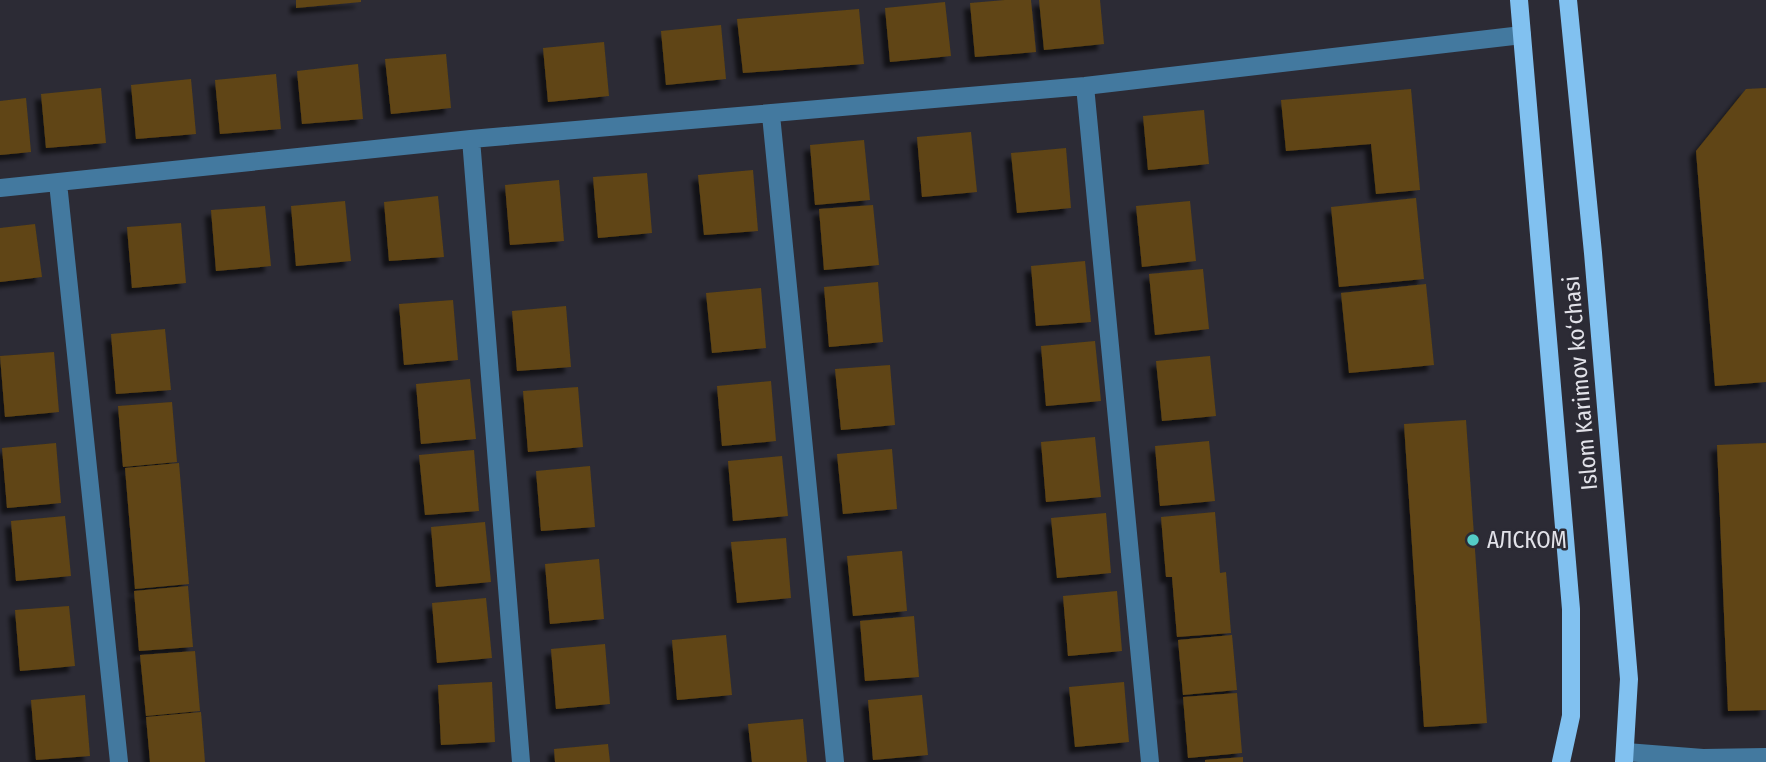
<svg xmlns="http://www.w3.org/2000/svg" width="1766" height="762" font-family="'Fira Sans Condensed',sans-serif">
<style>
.building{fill:#604513;filter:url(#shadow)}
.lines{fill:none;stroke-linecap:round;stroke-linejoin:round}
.minor{stroke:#43799f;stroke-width:18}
.major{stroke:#81c1f0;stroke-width:18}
.poi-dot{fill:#54cdc6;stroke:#2c2b35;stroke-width:2.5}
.labels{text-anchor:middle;stroke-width:5;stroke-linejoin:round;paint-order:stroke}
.street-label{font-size:23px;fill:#e2e2e9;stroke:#2c2b35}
.poi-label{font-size:23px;fill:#e2e2e9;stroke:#2c2b35;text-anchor:start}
</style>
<defs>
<filter id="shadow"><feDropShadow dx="-6" dy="6" stdDeviation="2" flood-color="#0009"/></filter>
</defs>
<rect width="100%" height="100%" fill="#2c2b35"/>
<path class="building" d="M 296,0 L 361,0 L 361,2 L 296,8 Z
M 1005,0 L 1031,0 L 1036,52 L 975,57 L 970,3 Z
M 1039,0 L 1100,0 L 1104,44 L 1044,50 Z
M 945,2 L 951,56 L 890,62 L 885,8 Z
M 859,9 L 864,64 L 743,73 L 737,19 Z
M 721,25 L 726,79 L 666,85 L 661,31 Z
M 604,42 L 609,96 L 548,102 L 543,48 Z
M 446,54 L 451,108 L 391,114 L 385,59 Z
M 358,64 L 363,119 L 302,124 L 297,71 Z
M 276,74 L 281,129 L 220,134 L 215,80 Z
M 191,79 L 196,134 L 136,139 L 131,85 Z
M 101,88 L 106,143 L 46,148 L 41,94 Z
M 1766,88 L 1766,382 L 1715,386 L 1696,151 L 1746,89 Z
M 1411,89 L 1420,190 L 1376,194 L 1371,144 L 1286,151 L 1281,100 Z
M 26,98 L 31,152 L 0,155 L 0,101 Z
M 1204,110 L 1209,164 L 1148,170 L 1143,116 Z
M 971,132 L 977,192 L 922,197 L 917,137 Z
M 864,140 L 870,200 L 815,205 L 810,145 Z
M 1066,148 L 1071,208 L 1017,213 L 1011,153 Z
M 753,170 L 758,231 L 704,235 L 698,175 Z
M 647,173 L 652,233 L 598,238 L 593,177 Z
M 559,180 L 564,241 L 510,245 L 505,185 Z
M 438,196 L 444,257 L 389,261 L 384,202 Z
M 1416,198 L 1424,279 L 1339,287 L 1331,207 Z
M 345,201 L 351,261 L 296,266 L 291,206 Z
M 1190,201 L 1196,261 L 1142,267 L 1136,206 Z
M 873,205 L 879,265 L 824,270 L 819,209 Z
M 265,206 L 271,266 L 216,271 L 211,210 Z
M 181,223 L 186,283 L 132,288 L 127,227 Z
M 35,224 L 42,277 L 0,282 L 0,228 Z
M 1085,261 L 1091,322 L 1036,326 L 1031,266 Z
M 1203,269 L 1209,329 L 1155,335 L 1149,274 Z
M 878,282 L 883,342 L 829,347 L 824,287 Z
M 1426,284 L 1434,365 L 1349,373 L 1341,293 Z
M 761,288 L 766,348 L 712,353 L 706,293 Z
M 453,300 L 458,360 L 404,365 L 399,304 Z
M 566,306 L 571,367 L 517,371 L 512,311 Z
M 165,329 L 171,390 L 116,394 L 111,334 Z
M 1095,341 L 1101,401 L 1046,406 L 1041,346 Z
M 54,352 L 59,412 L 5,417 L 0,356 Z
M 1210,356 L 1216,416 L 1162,421 L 1156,361 Z
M 890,365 L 895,425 L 841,430 L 835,369 Z
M 470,379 L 476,439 L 421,444 L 416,384 Z
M 771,381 L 776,441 L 722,446 L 717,386 Z
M 578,387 L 583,447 L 528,452 L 523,391 Z
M 172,402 L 177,462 L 123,467 L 118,406 Z
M 1466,420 L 1487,723 L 1424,727 L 1404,424 Z
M 1095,437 L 1101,497 L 1046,502 L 1041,442 Z
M 1209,441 L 1215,501 L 1160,506 L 1155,446 Z
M 56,443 L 61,503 L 7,508 L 2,448 Z
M 1766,443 L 1766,710 L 1728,711 L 1717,445 Z
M 892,449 L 897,509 L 843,514 L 837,454 Z
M 474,450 L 479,511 L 425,515 L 419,455 Z
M 782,456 L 788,516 L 733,521 L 728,461 Z
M 179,463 L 189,584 L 135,589 L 125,468 Z
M 590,466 L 595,527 L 541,531 L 536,471 Z
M 1215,512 L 1220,573 L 1226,572 L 1231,633 L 1177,637 L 1172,577 L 1166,577 L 1161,517 Z
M 1106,513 L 1111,573 L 1057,578 L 1051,518 Z
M 65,516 L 71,576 L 16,581 L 11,521 Z
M 485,522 L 491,582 L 436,587 L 431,527 Z
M 786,538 L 791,598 L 737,603 L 731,542 Z
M 902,551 L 907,611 L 853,616 L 847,556 Z
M 599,559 L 604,619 L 550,624 L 545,564 Z
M 188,586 L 193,647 L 139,651 L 134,591 Z
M 1117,591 L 1122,651 L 1068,656 L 1063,596 Z
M 486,598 L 492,658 L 437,663 L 432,603 Z
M 69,606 L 75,666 L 20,671 L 15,610 Z
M 914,616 L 919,677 L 865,681 L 860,621 Z
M 726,635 L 732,695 L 677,700 L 672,640 Z
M 1232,635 L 1237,690 L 1183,695 L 1178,640 Z
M 605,644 L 610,704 L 556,709 L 551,649 Z
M 195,651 L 200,711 L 146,716 L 140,655 Z
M 492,682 L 495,742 L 441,745 L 438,685 Z
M 1124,682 L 1129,742 L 1075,747 L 1069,687 Z
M 1237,693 L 1242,753 L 1188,758 L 1183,697 Z
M 85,695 L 90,756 L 36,760 L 31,700 Z
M 922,695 L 928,755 L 873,760 L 868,700 Z
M 201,712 L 205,762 L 150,762 L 146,717 Z
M 803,719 L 807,762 L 752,762 L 748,724 Z
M 608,744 L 610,762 L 555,762 L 554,749 Z
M 1243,757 L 1243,762 L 1205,762 L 1205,760 Z"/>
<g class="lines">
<path class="minor" d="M 1085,86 L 1150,762
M 771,115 L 835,762
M 471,139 L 521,762
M 58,183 L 119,762
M 0,188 L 471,139 L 1085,86 L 1522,35
M 1626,752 L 1703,758 L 1766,757"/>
<path class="major" d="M 1519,0 L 1571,609 L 1571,716 L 1561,762
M 1568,0 L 1593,253 L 1629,679 L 1624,762"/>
</g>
<circle class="poi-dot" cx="1473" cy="540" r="7"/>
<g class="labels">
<g class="street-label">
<text transform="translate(1580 383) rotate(-95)" y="8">Islom Karimov ko‘chasi</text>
</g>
<g class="poi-label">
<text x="1487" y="548">АЛСКОМ</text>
</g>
</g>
</svg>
